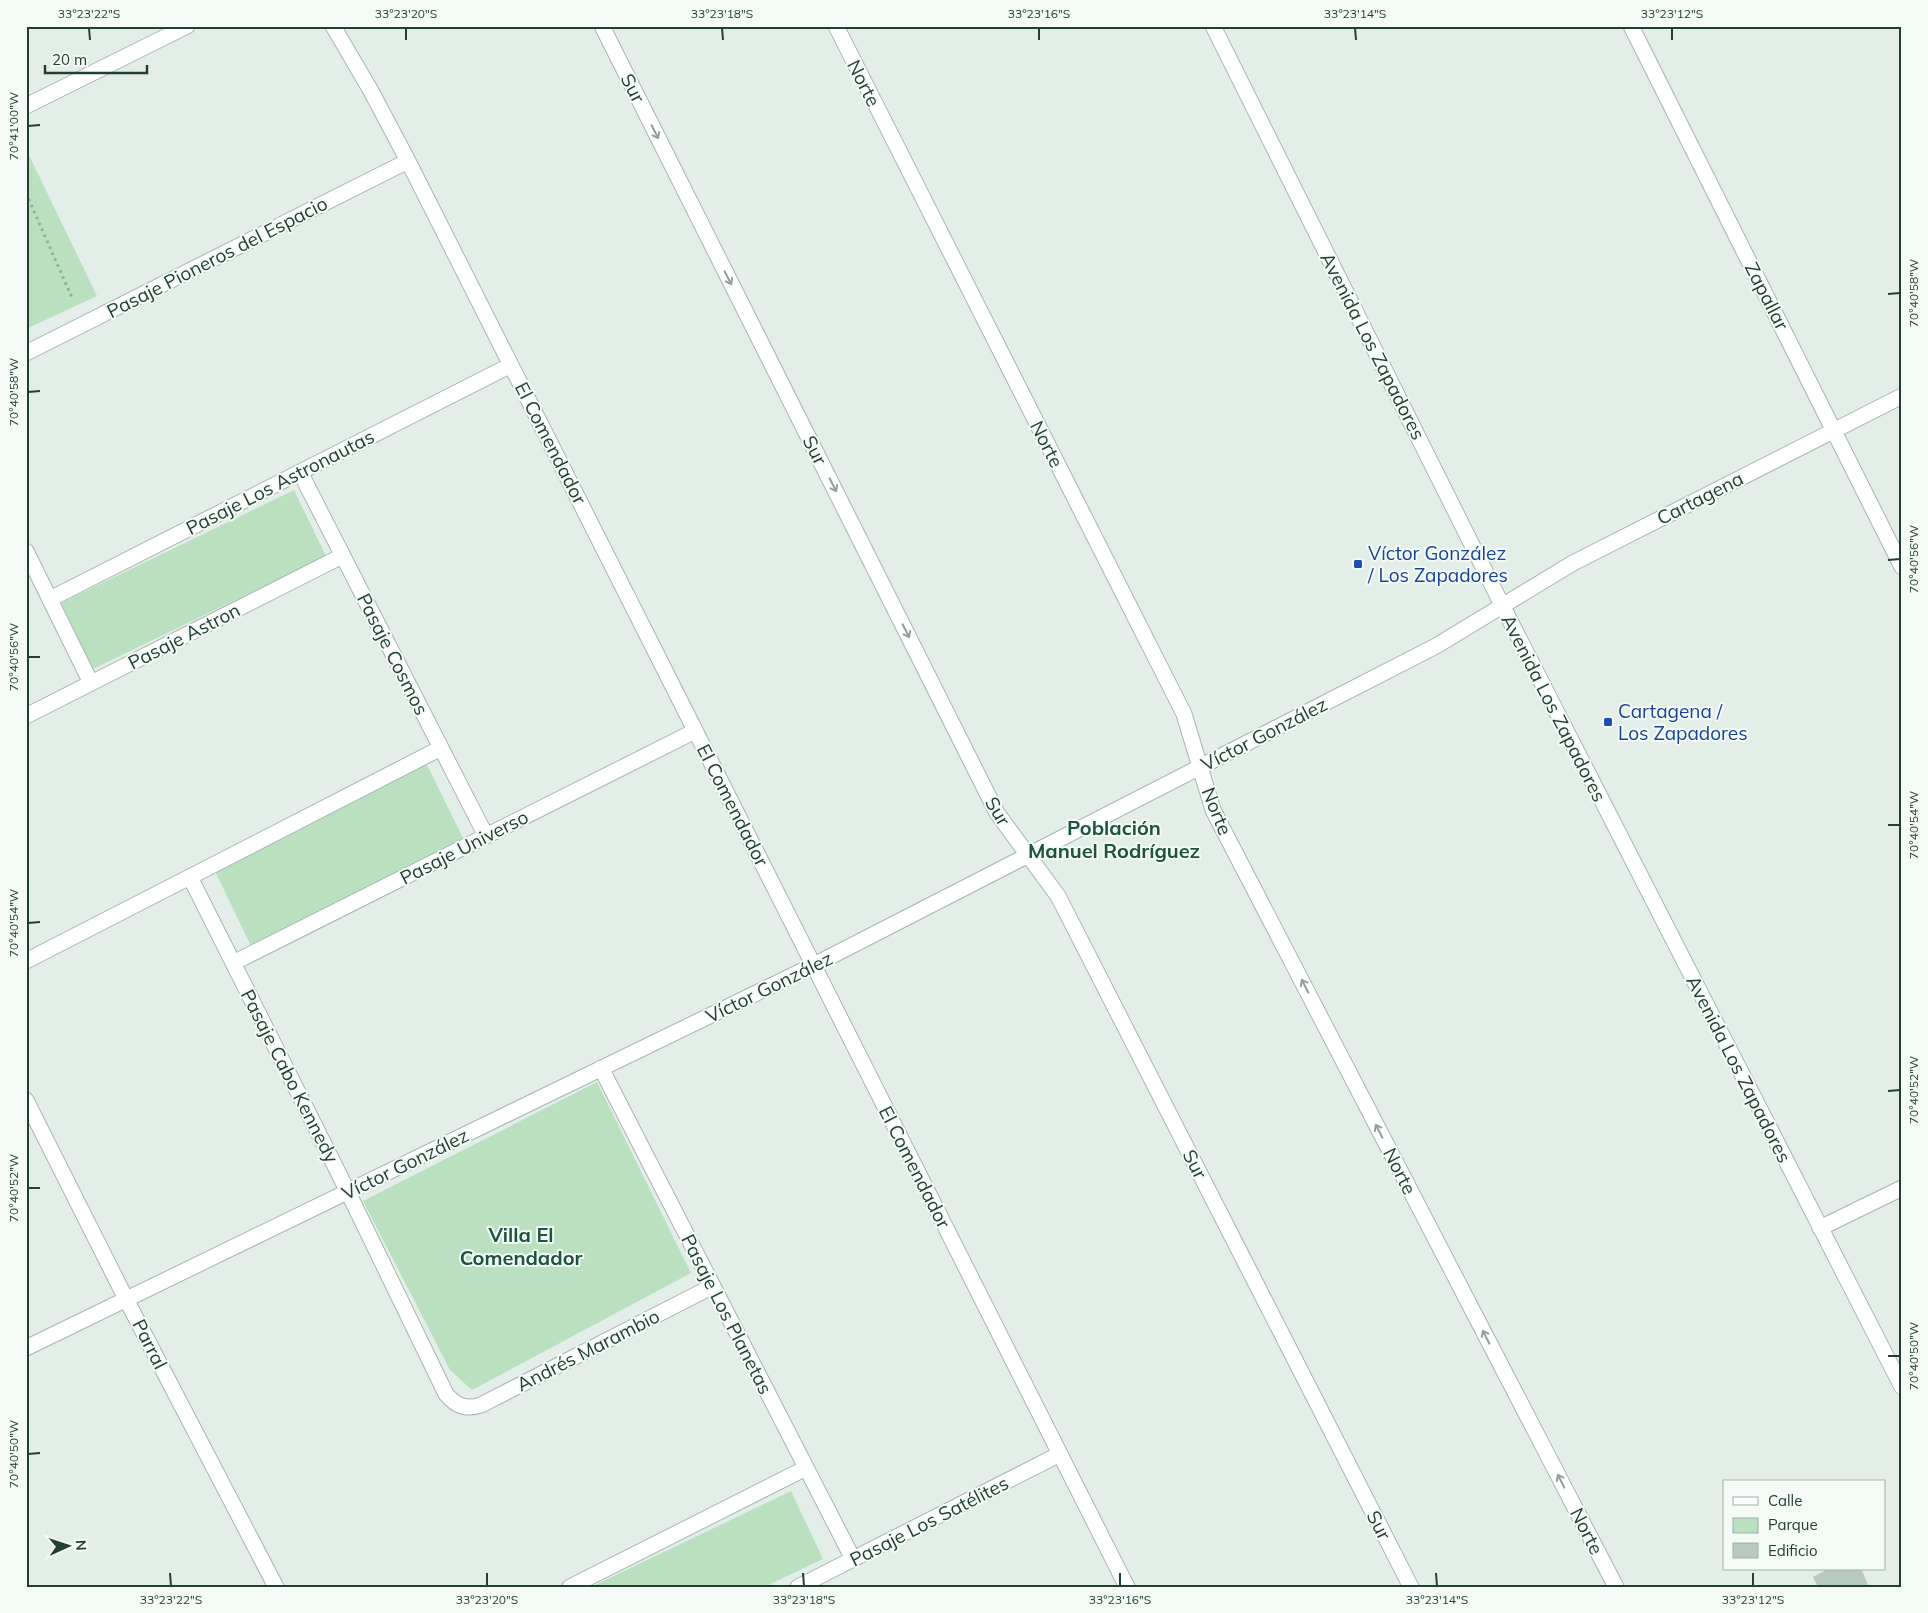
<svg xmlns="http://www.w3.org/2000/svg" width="1928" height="1613" font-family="Mulish,sans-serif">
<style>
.green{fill:#bbe0c0}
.building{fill:#b8c9c0}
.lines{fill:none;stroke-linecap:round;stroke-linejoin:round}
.street-casing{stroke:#a5b6ae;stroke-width:17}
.secondary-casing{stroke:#a1baae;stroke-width:17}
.path{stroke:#82b39d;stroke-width:3;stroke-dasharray:2.5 4;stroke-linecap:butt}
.street{stroke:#fff;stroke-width:15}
.secondary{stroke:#fff;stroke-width:15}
.oneway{stroke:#90a09a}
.ticks{fill:none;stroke:#214034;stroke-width:2}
.transit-dot{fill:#1a4fb4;stroke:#f4faf6;stroke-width:2}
.labels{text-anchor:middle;stroke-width:4;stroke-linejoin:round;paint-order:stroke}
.street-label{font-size:19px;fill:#214034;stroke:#f4faf6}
.transit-label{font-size:19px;fill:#164399;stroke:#f4faf6;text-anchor:start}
.neighbourhood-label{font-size:20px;font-weight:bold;fill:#1c543f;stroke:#f4faf6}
.neatline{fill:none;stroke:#214034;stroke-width:2}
.ticks-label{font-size:12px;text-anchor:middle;fill:#214034}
</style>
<rect width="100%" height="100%" fill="#e3eee8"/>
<path class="green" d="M 26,149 L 97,296 L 26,329 Z
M 294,490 L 326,556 L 93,669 L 61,603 Z
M 426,763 L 465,842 L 251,946 L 213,867 Z
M 597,1082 L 691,1273 L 472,1390 L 450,1370 L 363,1201 Z
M 791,1491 L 823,1559 L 764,1587 L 591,1587 Z"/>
<path class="building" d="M 1828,1569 L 1861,1569 L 1869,1587 L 1818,1587 L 1813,1577 Z"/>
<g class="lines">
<defs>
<path id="street" d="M 333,26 L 371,91 L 408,161 L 1127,1587
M 602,26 L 997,813 L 1058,896 L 1411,1587
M 836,26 L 1184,714 L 1213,810 L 1616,1587
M 1631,26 L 1902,567
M 26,106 L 187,26
M 26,353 L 408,161
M 300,472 L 486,836
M 26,551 L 91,683
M 50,599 L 511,365
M 26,716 L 342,556
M 190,877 L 348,1192 L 446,1394 C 456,1406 466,1410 481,1405 L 713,1286
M 26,961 L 441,748
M 233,963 L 695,731
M 601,1068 L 853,1559
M 26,1100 L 126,1299 L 276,1587
M 1820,1228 L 1902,1188
M 26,1348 L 814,965 L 1436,646 L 1573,563 L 1902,396
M 570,1587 L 806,1468
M 798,1587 L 1060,1454"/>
<path id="secondary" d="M 1213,26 L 1503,607 L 1902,1387"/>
</defs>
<use href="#street" class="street-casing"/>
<use href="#secondary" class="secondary-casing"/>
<path class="path" d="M 26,193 L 73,300"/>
<use href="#street" class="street"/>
<use href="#secondary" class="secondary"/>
</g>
<defs><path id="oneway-shaft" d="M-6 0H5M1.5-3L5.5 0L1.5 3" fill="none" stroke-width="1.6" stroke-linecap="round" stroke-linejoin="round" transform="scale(1.25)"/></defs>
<g class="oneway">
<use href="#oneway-shaft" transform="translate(655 132) rotate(63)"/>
<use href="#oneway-shaft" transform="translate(728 278) rotate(63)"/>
<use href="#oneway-shaft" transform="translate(833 485) rotate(63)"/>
<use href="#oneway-shaft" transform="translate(906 631) rotate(63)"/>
<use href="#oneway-shaft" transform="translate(1305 986) rotate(-117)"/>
<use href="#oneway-shaft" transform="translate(1379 1131) rotate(-117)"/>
<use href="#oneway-shaft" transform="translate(1486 1337) rotate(-117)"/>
<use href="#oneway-shaft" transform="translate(1561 1481) rotate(-117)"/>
</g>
<path class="ticks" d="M 89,28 L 90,40M 406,28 L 406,40M 722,28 L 723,40M 1039,28 L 1039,40M 1355,28 L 1356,40M 1672,28 L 1672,40M 28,126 L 40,125M 1888,294 L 1900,293M 28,392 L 40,391M 1888,560 L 1900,559M 28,657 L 40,657M 1888,825 L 1900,825M 28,923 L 40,922M 1888,1091 L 1900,1090M 28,1188 L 40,1188M 1888,1356 L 1900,1356M 28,1454 L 40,1453M 170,1573 L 171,1586M 487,1573 L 487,1586M 803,1573 L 804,1586M 1120,1573 L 1120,1586M 1436,1573 L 1437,1586M 1753,1573 L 1753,1586"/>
<g class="transit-dot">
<rect x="1353" y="559" width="10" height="10" rx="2.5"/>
<rect x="1603" y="717" width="10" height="10" rx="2.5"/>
</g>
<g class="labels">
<g class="street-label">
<text transform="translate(864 83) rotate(63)" y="7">Norte</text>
<text transform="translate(633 88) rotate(63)" y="7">Sur</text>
<text transform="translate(217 257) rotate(-27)" y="7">Pasaje Pioneros del Espacio</text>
<text transform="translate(1767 296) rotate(63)" y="7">Zapallar</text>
<text transform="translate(1373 346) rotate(63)" y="7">Avenida Los Zapadores</text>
<text transform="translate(551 443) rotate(63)" y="7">El Comendador</text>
<text transform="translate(1047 444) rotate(63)" y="7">Norte</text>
<text transform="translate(815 450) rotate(63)" y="7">Sur</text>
<text transform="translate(280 482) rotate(-27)" y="7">Pasaje Los Astronautas</text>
<text transform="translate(1700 498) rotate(-27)" y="7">Cartagena</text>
<text transform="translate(184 636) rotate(-27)" y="7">Pasaje Astron</text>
<text transform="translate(393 654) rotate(63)" y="7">Pasaje Cosmos</text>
<text transform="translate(1554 708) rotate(63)" y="7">Avenida Los Zapadores</text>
<text transform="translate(1264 734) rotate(-27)" y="7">Víctor González</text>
<text transform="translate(733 805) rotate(63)" y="7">El Comendador</text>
<text transform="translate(998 811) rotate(59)" y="7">Sur</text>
<text transform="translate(1217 811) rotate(68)" y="7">Norte</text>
<text transform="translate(464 847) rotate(-27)" y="7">Pasaje Universo</text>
<text transform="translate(769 987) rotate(-26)" y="7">Víctor González</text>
<text transform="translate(1739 1069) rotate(63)" y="7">Avenida Los Zapadores</text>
<text transform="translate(290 1076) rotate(63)" y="7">Pasaje Cabo Kennedy</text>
<text transform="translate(405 1164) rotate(-26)" y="7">Víctor González</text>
<text transform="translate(1195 1164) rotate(63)" y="7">Sur</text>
<text transform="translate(915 1167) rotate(63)" y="7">El Comendador</text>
<text transform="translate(1400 1171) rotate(63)" y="7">Norte</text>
<text transform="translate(727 1314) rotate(63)" y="7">Pasaje Los Planetas</text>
<text transform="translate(150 1344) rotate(63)" y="7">Parral</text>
<text transform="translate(588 1350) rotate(-27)" y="7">Andrés Marambio</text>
<text transform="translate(929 1521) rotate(-27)" y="7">Pasaje Los Satélites</text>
<text transform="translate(1379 1525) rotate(63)" y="7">Sur</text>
<text transform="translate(1587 1531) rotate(63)" y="7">Norte</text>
</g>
<g class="transit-label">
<text x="1368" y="560">Víctor González<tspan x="1368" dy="22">/ Los Zapadores</tspan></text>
<text x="1618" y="718">Cartagena /<tspan x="1618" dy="22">Los Zapadores</tspan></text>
</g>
<g class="neighbourhood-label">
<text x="1114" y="835">Población<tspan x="1114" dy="23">Manuel Rodríguez</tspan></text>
<text x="521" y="1242">Villa El<tspan x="521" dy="23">Comendador</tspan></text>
</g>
</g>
<rect width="1928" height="1613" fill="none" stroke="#f4faf6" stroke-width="55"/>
<rect x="1723" y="1480" width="162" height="90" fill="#f4faf6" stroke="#a0b0a8"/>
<rect x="1733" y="1497" width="25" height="8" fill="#ffffff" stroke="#a0b0a8"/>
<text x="1768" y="1506" font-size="15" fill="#214034">Calle</text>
<rect x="1733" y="1518" width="25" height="15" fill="#bbe0c0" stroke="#a0b0a8"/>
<text x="1768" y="1530" font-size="15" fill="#214034">Parque</text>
<rect x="1733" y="1543" width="25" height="15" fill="#b8c9c0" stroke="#a0b0a8"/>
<text x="1768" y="1556" font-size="15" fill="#214034">Edificio</text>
<g transform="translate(68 1546) rotate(87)" stroke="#f4faf6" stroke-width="4" paint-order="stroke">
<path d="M0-4L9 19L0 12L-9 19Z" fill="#214034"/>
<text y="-8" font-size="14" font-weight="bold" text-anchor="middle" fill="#214034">N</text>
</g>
<path d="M45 65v8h102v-8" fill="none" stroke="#214034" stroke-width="2.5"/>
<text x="52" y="65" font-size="15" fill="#214034" stroke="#f4faf6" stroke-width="4" paint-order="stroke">20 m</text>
<rect x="28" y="28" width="1872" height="1558" class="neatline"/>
<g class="ticks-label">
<text x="89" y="18">33°23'22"S</text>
<text x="406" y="18">33°23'20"S</text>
<text x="722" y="18">33°23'18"S</text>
<text x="1039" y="18">33°23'16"S</text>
<text x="1355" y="18">33°23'14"S</text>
<text x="1672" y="18">33°23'12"S</text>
<text transform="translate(14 126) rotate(-90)" y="4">70°41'00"W</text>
<text transform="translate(1914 293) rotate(-90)" y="4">70°40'58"W</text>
<text transform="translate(14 392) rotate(-90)" y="4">70°40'58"W</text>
<text transform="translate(1914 559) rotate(-90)" y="4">70°40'56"W</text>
<text transform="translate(14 657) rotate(-90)" y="4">70°40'56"W</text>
<text transform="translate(1914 825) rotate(-90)" y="4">70°40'54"W</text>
<text transform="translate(14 923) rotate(-90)" y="4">70°40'54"W</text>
<text transform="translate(1914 1090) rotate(-90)" y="4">70°40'52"W</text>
<text transform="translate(14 1188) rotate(-90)" y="4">70°40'52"W</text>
<text transform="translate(1914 1356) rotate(-90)" y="4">70°40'50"W</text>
<text transform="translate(14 1454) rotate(-90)" y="4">70°40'50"W</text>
<text x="171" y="1604">33°23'22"S</text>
<text x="487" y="1604">33°23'20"S</text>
<text x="804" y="1604">33°23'18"S</text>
<text x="1120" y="1604">33°23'16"S</text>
<text x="1437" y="1604">33°23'14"S</text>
<text x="1753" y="1604">33°23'12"S</text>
</g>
</svg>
